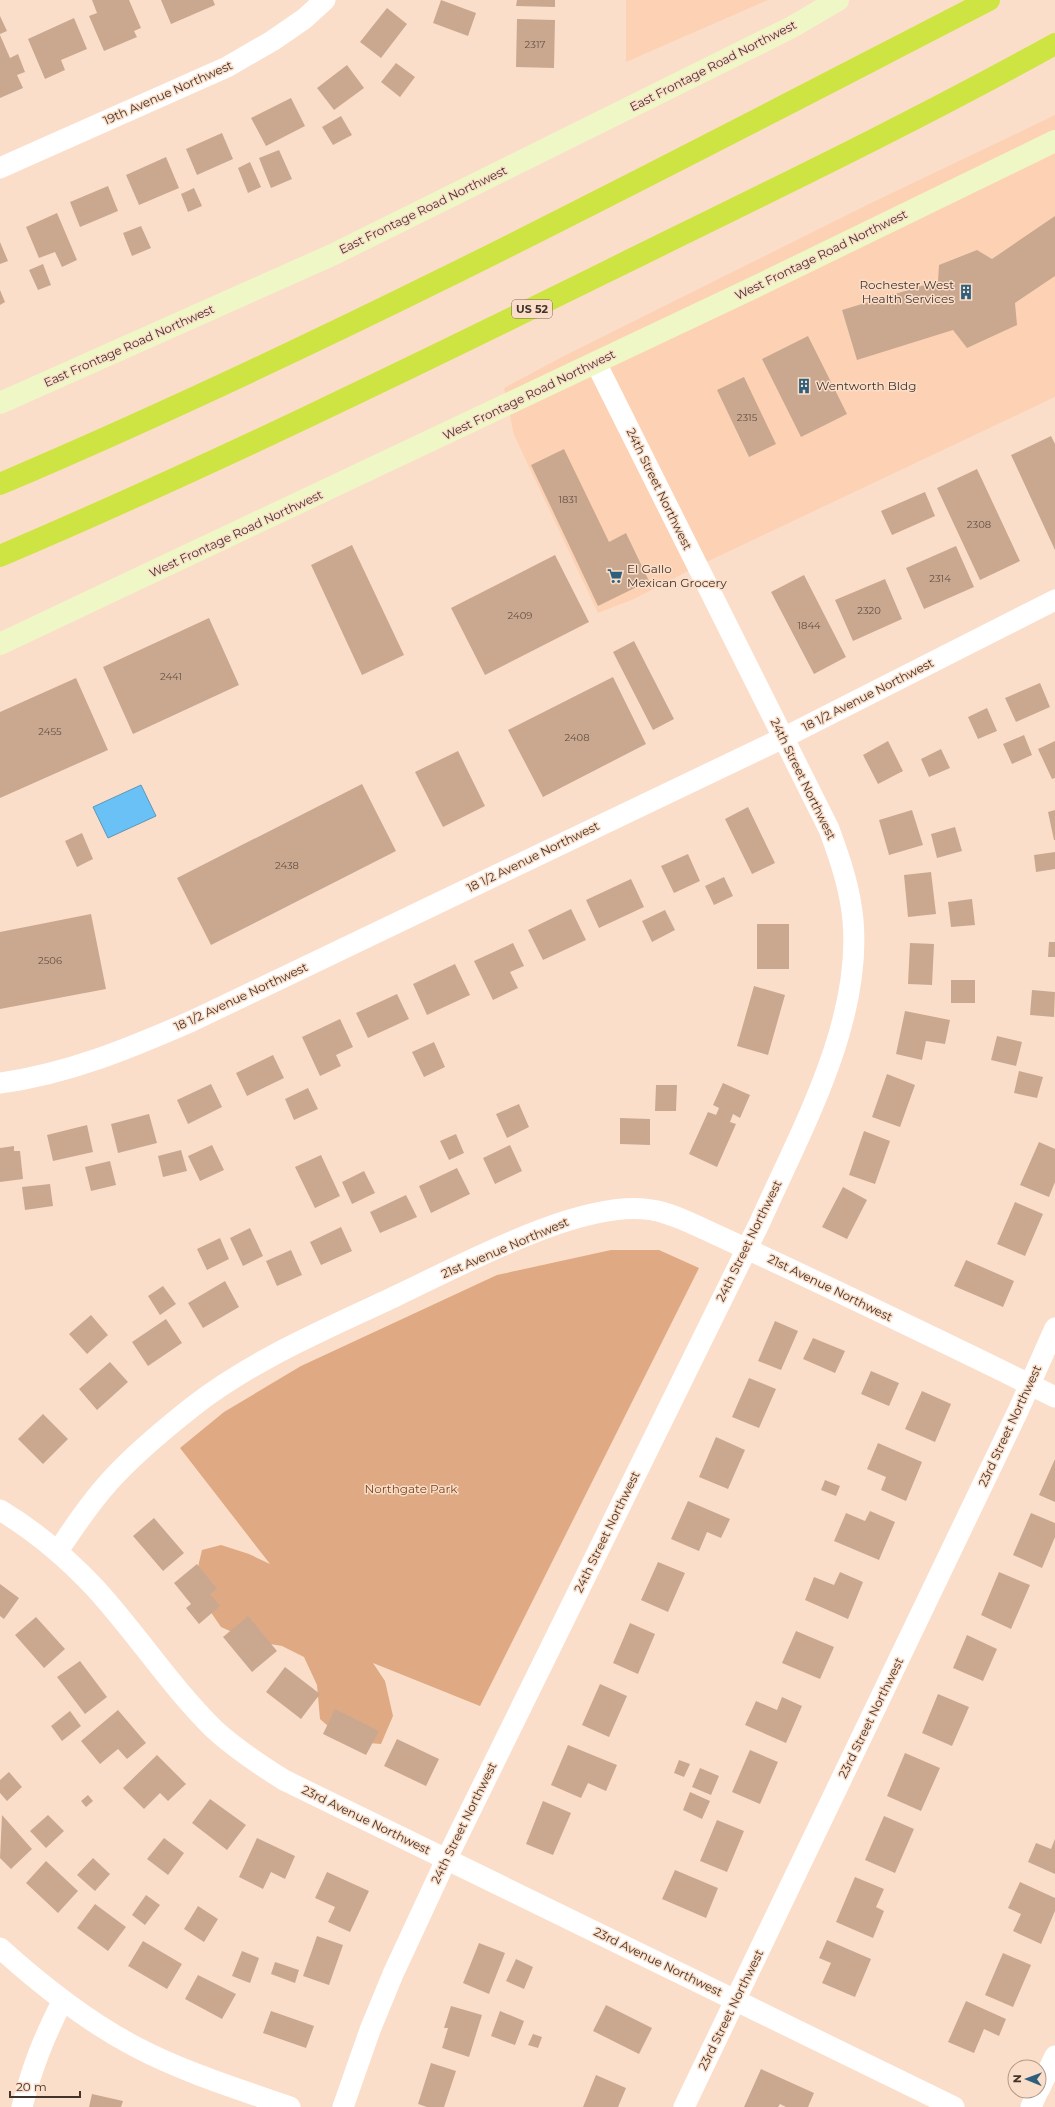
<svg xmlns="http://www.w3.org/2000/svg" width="1055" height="2107" font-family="Montserrat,sans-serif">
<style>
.built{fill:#fdd2b4}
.green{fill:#dfa983}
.water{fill:#69c1f5;stroke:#5d97b8}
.building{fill:#caa890}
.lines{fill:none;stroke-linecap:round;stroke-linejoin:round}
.street{stroke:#fff;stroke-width:21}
.secondary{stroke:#f0f7c7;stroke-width:22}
.highway{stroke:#cee443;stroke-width:22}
.labels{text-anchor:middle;stroke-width:3;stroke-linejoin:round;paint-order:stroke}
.number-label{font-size:10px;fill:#645144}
.shield{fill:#fbdec9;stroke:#7a675a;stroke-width:1}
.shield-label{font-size:11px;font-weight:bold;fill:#42342a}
.street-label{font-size:12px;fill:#42342a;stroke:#fbdec9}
.poi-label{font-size:12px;fill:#42342a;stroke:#fbdec9;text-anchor:start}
.park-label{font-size:12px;fill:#76451d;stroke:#fbdec9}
</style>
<rect width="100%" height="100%" fill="#fbdec9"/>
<path class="built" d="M 626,0 L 768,0 L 626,62 Z
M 1055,115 L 1055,397 L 698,566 L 634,599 L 598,613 L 514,435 L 504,388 L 562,357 L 871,203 Z"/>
<path class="green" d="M 611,1250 L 659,1250 L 699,1268 L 480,1706 L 373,1663 L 385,1681 L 393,1716 L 381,1744 L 345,1741 L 320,1719 L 317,1685 L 304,1657 L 282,1646 L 252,1641 L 221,1627 L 201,1598 L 198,1567 L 202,1550 L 221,1545 L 249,1554 L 270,1564 L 180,1448 L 224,1412 L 301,1366 L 497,1275 Z"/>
<path class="water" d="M 141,785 L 156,816 L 108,838 L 93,807 Z"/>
<path class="building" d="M 92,0 L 129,0 L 141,28 L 134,31 L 137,37 L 104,51 L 89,16 L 97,13 Z
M 161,0 L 213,0 L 215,5 L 171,24 Z
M 441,0 L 476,13 L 468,36 L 433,23 Z
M 517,0 L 555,0 L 555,7 L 516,6 Z
M 387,8 L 407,24 L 381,58 L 360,42 Z
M 0,16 L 7,31 L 0,34 Z
M 74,18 L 87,49 L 61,60 L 65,70 L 45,79 L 28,39 Z
M 517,19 L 555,20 L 554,68 L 516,67 Z
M 0,35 L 10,58 L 18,54 L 25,72 L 17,75 L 23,88 L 0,98 Z
M 396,63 L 415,77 L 400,97 L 381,82 Z
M 347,65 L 364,88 L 334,110 L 317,88 Z
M 291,98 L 305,126 L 266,146 L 251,118 Z
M 341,116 L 352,135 L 333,145 L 322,127 Z
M 222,133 L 233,159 L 197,175 L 186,149 Z
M 279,150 L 292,179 L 271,188 L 259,158 Z
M 166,157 L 179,188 L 139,205 L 126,175 Z
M 250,162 L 261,187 L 248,193 L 238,168 Z
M 108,186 L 118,211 L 80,227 L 70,202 Z
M 194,188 L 202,206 L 188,212 L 181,194 Z
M 57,213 L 77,260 L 62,267 L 55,252 L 39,258 L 26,227 Z
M 1055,216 L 1055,276 L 1015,303 L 1017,325 L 967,348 L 953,330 L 857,360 L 842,310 L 938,281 L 939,265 L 977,250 L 992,259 Z
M 141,226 L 151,248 L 132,256 L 123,233 Z
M 0,242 L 8,261 L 0,264 Z
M 43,264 L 51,285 L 38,290 L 29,270 Z
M 0,290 L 5,302 L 0,305 Z
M 808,336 L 847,414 L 801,437 L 762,359 Z
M 744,377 L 776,444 L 749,457 L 717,390 Z
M 1051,436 L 1055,444 L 1055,550 L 1011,455 Z
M 564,449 L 609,542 L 626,533 L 649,581 L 598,606 L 531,465 Z
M 977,469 L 1020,561 L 980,580 L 937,488 Z
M 925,492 L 935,516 L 892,535 L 881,511 Z
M 352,545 L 404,655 L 362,675 L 311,565 Z
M 956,546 L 974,587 L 924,609 L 906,568 Z
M 555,555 L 589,622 L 485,675 L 451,608 Z
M 804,575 L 846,657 L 814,674 L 771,592 Z
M 885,579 L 902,619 L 853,641 L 835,600 Z
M 209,618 L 239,685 L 133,734 L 103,667 Z
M 634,641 L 674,719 L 653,730 L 613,652 Z
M 613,677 L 646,744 L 543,797 L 508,730 Z
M 76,678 L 108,750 L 0,798 L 0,712 Z
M 1040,683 L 1050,707 L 1016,722 L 1005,698 Z
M 987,708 L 997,731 L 978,739 L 968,717 Z
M 1024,735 L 1032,755 L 1012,764 L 1003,744 Z
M 888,741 L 903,771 L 878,784 L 863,755 Z
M 1055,741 L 1055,778 L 1052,779 L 1038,749 Z
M 941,749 L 950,768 L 929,777 L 921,759 Z
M 458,751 L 485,806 L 443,827 L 415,772 Z
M 362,784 L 396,851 L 211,945 L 177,878 Z
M 748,807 L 775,863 L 752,874 L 725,819 Z
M 912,810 L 923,845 L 889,855 L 879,820 Z
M 1055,810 L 1055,840 L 1054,840 L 1048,812 Z
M 955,827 L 962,851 L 937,858 L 931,834 Z
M 82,833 L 93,859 L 77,867 L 65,841 Z
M 1055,852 L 1055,869 L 1036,872 L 1034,855 Z
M 688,854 L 700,881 L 674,893 L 661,866 Z
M 931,872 L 936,914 L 908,917 L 904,875 Z
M 724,877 L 733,896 L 714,905 L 705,886 Z
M 631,879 L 644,907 L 599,928 L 586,900 Z
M 972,899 L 975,925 L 951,927 L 948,902 Z
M 571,909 L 586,940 L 543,960 L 528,930 Z
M 665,910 L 675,930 L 652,942 L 642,921 Z
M 91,914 L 106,989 L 0,1009 L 0,932 Z
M 757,924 L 789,924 L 789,969 L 757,969 Z
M 1049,942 L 1055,942 L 1055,957 L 1048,957 Z
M 513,943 L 524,966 L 510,972 L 518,988 L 493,1000 L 474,961 Z
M 910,943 L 934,944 L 932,985 L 908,984 Z
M 455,964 L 470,995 L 427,1015 L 413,984 Z
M 951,980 L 975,980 L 975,1003 L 951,1003 Z
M 754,986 L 785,995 L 768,1055 L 737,1046 Z
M 1032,990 L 1055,992 L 1054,1017 L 1030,1015 Z
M 397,994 L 409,1019 L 368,1038 L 356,1013 Z
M 905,1011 L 950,1020 L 945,1044 L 926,1041 L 922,1060 L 896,1054 Z
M 340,1019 L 353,1047 L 336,1055 L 341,1066 L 320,1076 L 302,1037 Z
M 997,1036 L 1022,1042 L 1016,1066 L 991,1060 Z
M 434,1042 L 445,1067 L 424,1077 L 412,1052 Z
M 273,1055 L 284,1078 L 247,1096 L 236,1073 Z
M 1019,1071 L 1043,1077 L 1037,1098 L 1014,1093 Z
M 887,1074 L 915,1085 L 900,1127 L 872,1117 Z
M 723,1083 L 750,1095 L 740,1118 L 733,1114 L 730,1122 L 736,1124 L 717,1167 L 689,1154 L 708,1112 L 716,1115 L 719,1108 L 713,1105 Z
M 211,1084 L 222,1107 L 188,1124 L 177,1100 Z
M 656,1085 L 677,1085 L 676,1111 L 655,1111 Z
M 308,1088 L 318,1109 L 294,1120 L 285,1099 Z
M 519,1104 L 529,1127 L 507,1138 L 496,1114 Z
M 149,1114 L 157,1143 L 118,1153 L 111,1124 Z
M 620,1118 L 650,1119 L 650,1145 L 620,1144 Z
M 87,1125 L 93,1152 L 53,1161 L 47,1135 Z
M 864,1131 L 890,1141 L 875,1184 L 849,1175 Z
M 456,1134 L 464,1153 L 449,1160 L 440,1141 Z
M 1039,1142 L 1055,1149 L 1055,1182 L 1049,1197 L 1020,1185 Z
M 212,1145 L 224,1170 L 200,1181 L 188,1156 Z
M 510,1145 L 522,1171 L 495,1184 L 483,1158 Z
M 14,1146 L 14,1151 L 20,1151 L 23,1179 L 0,1182 L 0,1148 Z
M 181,1150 L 187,1171 L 163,1177 L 158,1156 Z
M 321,1155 L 340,1196 L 315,1208 L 295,1167 Z
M 110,1161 L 116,1185 L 91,1191 L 85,1167 Z
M 457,1168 L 470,1194 L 431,1213 L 419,1186 Z
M 364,1171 L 375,1193 L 352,1204 L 342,1182 Z
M 50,1184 L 53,1206 L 25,1210 L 22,1187 Z
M 843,1187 L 867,1200 L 847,1239 L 822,1227 Z
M 406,1195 L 417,1217 L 380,1233 L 370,1212 Z
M 1015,1202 L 1043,1214 L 1025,1256 L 997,1244 Z
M 341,1227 L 352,1251 L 321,1265 L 310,1242 Z
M 250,1228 L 263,1256 L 243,1266 L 230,1238 Z
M 220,1238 L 229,1259 L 207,1270 L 197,1249 Z
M 291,1250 L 302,1275 L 277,1286 L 266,1261 Z
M 966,1260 L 1014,1281 L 1003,1307 L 954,1286 Z
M 225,1281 L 239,1307 L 203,1328 L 188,1303 Z
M 163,1286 L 176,1304 L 160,1315 L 148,1296 Z
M 91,1315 L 108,1335 L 87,1354 L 69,1334 Z
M 166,1319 L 182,1343 L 148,1366 L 132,1342 Z
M 775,1321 L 798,1331 L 781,1370 L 758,1361 Z
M 813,1338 L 845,1351 L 835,1373 L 803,1359 Z
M 110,1362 L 128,1382 L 97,1410 L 79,1389 Z
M 871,1371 L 899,1383 L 889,1406 L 861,1394 Z
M 749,1378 L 776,1389 L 759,1428 L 732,1417 Z
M 922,1391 L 951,1404 L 935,1442 L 905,1429 Z
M 43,1414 L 68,1439 L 43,1464 L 18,1439 Z
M 716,1437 L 745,1450 L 728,1489 L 699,1477 Z
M 878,1443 L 922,1462 L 906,1501 L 881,1490 L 886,1477 L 867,1469 Z
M 1055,1459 L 1055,1502 L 1039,1495 Z
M 825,1480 L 840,1486 L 836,1496 L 821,1490 Z
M 688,1501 L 730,1519 L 721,1538 L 707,1532 L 699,1551 L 671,1539 Z
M 870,1511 L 895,1522 L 879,1560 L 834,1541 L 846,1513 L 865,1521 Z
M 1031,1513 L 1055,1523 L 1055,1537 L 1042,1568 L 1013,1555 Z
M 154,1518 L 184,1553 L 163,1571 L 133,1536 Z
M 658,1562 L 685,1573 L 668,1612 L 641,1600 Z
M 197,1564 L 217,1589 L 210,1594 L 220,1606 L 199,1624 L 186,1608 L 191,1604 L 174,1583 Z
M 840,1572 L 863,1582 L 848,1619 L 805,1600 L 814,1577 L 834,1585 Z
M 999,1572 L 1030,1585 L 1011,1629 L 981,1615 Z
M 0,1584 L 19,1598 L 4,1619 L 0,1616 Z
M 248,1616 L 277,1651 L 252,1672 L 223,1637 Z
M 36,1617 L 65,1649 L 44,1668 L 15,1635 Z
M 630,1623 L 655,1634 L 638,1674 L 613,1663 Z
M 796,1631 L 834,1647 L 820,1679 L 782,1663 Z
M 967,1635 L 997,1649 L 983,1681 L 953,1668 Z
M 80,1661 L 107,1697 L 85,1714 L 57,1677 Z
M 285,1667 L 320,1694 L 301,1719 L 266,1692 Z
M 600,1684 L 627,1696 L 609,1737 L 582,1725 Z
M 938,1694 L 969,1707 L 952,1746 L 922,1733 Z
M 782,1697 L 802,1706 L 786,1743 L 745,1725 L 756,1701 L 777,1710 Z
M 335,1709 L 379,1731 L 366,1755 L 323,1734 Z
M 118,1710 L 146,1743 L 127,1759 L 118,1749 L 100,1764 L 81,1741 Z
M 70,1711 L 81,1726 L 62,1741 L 51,1726 Z
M 397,1739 L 439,1759 L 426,1786 L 384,1766 Z
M 568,1745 L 617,1765 L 606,1791 L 588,1783 L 581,1798 L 551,1785 Z
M 750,1750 L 778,1762 L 760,1804 L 732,1792 Z
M 905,1753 L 940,1768 L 921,1811 L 887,1796 Z
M 157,1755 L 186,1784 L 168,1801 L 160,1793 L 144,1809 L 123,1788 Z
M 679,1760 L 690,1764 L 684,1777 L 674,1773 Z
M 700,1768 L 719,1776 L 711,1795 L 692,1787 Z
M 9,1772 L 22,1787 L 7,1801 L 0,1793 L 0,1780 Z
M 690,1792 L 710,1801 L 702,1819 L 683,1810 Z
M 88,1795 L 93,1801 L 86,1807 L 81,1801 Z
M 210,1799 L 246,1825 L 227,1850 L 192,1823 Z
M 543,1801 L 571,1813 L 553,1855 L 526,1844 Z
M 2,1815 L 32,1849 L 11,1869 L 0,1858 Z
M 48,1815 L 64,1831 L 46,1848 L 30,1831 Z
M 884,1816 L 914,1829 L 895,1873 L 865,1860 Z
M 717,1820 L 744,1831 L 727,1872 L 700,1861 Z
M 164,1838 L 184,1853 L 168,1875 L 147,1859 Z
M 257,1838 L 295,1856 L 285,1879 L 271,1872 L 263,1889 L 239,1877 Z
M 1055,1839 L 1055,1874 L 1028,1862 L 1036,1843 L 1051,1849 Z
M 93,1858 L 110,1874 L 95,1891 L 77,1875 Z
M 46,1861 L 78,1891 L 58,1913 L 26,1883 Z
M 675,1870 L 718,1888 L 706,1918 L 662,1899 Z
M 327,1872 L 369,1891 L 350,1932 L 328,1922 L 335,1907 L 315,1898 Z
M 855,1877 L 884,1889 L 876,1907 L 884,1911 L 873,1938 L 836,1922 Z
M 1020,1882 L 1055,1898 L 1055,1911 L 1041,1944 L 1013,1931 L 1021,1914 L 1008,1908 Z
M 146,1895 L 160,1905 L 145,1925 L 132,1915 Z
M 95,1904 L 126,1927 L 108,1951 L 77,1928 Z
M 198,1906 L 218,1919 L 204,1942 L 184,1929 Z
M 317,1936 L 343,1945 L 329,1985 L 303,1976 Z
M 827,1940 L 871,1959 L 855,1997 L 822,1983 L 831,1963 L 819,1958 Z
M 143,1941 L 182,1964 L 167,1989 L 128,1966 Z
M 479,1943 L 505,1953 L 489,1994 L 463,1983 Z
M 242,1951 L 259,1958 L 250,1983 L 232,1976 Z
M 1003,1953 L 1031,1965 L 1013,2007 L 985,1995 Z
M 516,1959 L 533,1967 L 524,1989 L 506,1981 Z
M 275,1962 L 299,1970 L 295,1983 L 271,1974 Z
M 198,1975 L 236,1994 L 222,2019 L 185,1999 Z
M 966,2001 L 1006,2019 L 999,2036 L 984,2029 L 974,2053 L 948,2042 Z
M 606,2005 L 652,2028 L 639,2054 L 593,2031 Z
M 451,2006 L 482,2015 L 469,2057 L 442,2048 L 448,2028 L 444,2028 Z
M 271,2011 L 314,2026 L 306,2048 L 263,2033 Z
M 500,2011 L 524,2021 L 515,2045 L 491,2036 Z
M 533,2034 L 542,2037 L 538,2048 L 528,2045 Z
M 431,2063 L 456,2071 L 444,2107 L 427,2107 L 418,2104 Z
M 761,2069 L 814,2093 L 808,2107 L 786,2107 L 780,2104 L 778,2107 L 744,2107 Z
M 596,2075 L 626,2088 L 618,2107 L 583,2107 Z
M 92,2094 L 123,2101 L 121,2107 L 89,2107 Z"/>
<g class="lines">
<path class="street" d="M 0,168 L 227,67 L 272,41 L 304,19 L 325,0
M 0,1083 C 68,1074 130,1048 192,1021 L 783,738 L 1055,600
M 0,1510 C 35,1531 68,1559 96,1589 C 137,1634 171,1687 215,1730 C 236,1749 260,1765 284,1780 L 954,2107
M 58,1551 C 74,1527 90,1503 109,1482 C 133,1455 162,1431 191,1408 C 253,1359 327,1329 398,1295 C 462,1265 583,1198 652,1210 C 671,1213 688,1222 706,1230 C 734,1243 762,1256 790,1269 C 878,1311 967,1353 1055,1397
M 0,1948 C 41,1985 85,2020 134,2046 C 183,2072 238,2089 290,2107
M 1039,2090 L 1055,2056
M 22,2107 C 32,2067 44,2037 63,2000
M 343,2107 L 370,2030 L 393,1974 L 446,1860 L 760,1222 C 801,1130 862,1023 853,920 C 850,888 840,859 829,829 L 596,363
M 684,2107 L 1018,1411 L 1055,1328
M 1031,2107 L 1038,2091"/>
<path class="secondary" d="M 0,403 L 332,255 L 792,27 L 838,0
M 0,644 L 755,287 L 1055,141"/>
<path class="highway" d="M 0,484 C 338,340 663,168 989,0
M 0,556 C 206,468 407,370 608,271 C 758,197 909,125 1055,44"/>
</g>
<defs>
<symbol id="building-bare" viewBox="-9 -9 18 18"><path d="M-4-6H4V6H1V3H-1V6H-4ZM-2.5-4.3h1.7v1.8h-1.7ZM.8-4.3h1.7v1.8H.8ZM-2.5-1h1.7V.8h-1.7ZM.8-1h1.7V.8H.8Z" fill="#2e607e" stroke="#fbdec9" stroke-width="2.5" paint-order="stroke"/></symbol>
<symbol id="supermarket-bare" viewBox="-9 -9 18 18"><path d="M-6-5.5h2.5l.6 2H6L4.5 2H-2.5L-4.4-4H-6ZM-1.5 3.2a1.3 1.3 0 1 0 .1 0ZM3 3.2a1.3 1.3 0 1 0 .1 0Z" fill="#2e607e" stroke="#fbdec9" stroke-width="2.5" paint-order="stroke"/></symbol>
</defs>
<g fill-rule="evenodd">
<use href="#building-bare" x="955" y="281" width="22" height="22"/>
<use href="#building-bare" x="793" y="375" width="22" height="22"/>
<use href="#supermarket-bare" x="604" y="565" width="22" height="22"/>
</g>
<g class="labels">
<g class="number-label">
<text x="535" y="48">2317</text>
<text x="747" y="421">2315</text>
<text x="568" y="503">1831</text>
<text x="979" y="528">2308</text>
<text x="940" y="582">2314</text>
<text x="869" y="614">2320</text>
<text x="520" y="619">2409</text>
<text x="809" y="629">1844</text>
<text x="171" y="680">2441</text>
<text x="50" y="735">2455</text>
<text x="577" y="741">2408</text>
<text x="287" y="869">2438</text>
<text x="50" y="964">2506</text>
</g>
<rect class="shield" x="512" y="300" width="40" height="18" rx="3"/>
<g class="shield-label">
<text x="532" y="313">US 52</text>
</g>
<g class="street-label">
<text transform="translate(713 66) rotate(-27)" y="4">East Frontage Road Northwest</text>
<text transform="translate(168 93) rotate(-24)" y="4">19th Avenue Northwest</text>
<text transform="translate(423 210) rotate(-26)" y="4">East Frontage Road Northwest</text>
<text transform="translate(821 255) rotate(-26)" y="4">West Frontage Road Northwest</text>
<text transform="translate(129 346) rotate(-24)" y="4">East Frontage Road Northwest</text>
<text transform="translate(529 395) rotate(-26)" y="4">West Frontage Road Northwest</text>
<text transform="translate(659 489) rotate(64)" y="4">24th Street Northwest</text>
<text transform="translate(236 534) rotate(-25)" y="4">West Frontage Road Northwest</text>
<text transform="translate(868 695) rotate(-27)" y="4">18 1/2 Avenue Northwest</text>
<text transform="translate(803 779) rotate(64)" y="4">24th Street Northwest</text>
<text transform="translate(533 857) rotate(-26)" y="4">18 1/2 Avenue Northwest</text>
<text transform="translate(241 997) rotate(-25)" y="4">18 1/2 Avenue Northwest</text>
<text transform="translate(749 1241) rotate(-64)" y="4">24th Street Northwest</text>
<text transform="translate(505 1248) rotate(-23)" y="4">21st Avenue Northwest</text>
<text transform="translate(830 1288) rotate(26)" y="4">21st Avenue Northwest</text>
<text transform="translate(1010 1426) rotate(-65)" y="4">23rd Street Northwest</text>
<text transform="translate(607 1532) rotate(-64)" y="4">24th Street Northwest</text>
<text transform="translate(871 1718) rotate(-64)" y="4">23rd Street Northwest</text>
<text transform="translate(366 1820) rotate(26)" y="4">23rd Avenue Northwest</text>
<text transform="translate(464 1823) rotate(-64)" y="4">24th Street Northwest</text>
<text transform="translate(658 1962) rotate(26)" y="4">23rd Avenue Northwest</text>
<text transform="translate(731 2010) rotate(-64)" y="4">23rd Street Northwest</text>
</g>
<g class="poi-label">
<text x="954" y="289" text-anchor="end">Rochester West<tspan x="954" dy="14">Health Services</tspan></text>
<text x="816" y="390">Wentworth Bldg</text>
<text x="627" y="573">El Gallo<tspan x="627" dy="14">Mexican Grocery</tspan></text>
</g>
<g class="park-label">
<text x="411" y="1493">Northgate Park</text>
</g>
</g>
<g transform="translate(1027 2079) rotate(271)"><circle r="19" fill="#fbdec9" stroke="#b19a89"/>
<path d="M0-3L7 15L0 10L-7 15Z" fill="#2e607e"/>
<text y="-6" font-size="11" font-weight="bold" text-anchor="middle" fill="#42342a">N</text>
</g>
<path d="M10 2091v6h70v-6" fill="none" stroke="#42342a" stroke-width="2"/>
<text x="16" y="2091" font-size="12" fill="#42342a" stroke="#fbdec9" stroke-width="3" paint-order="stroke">20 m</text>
</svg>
